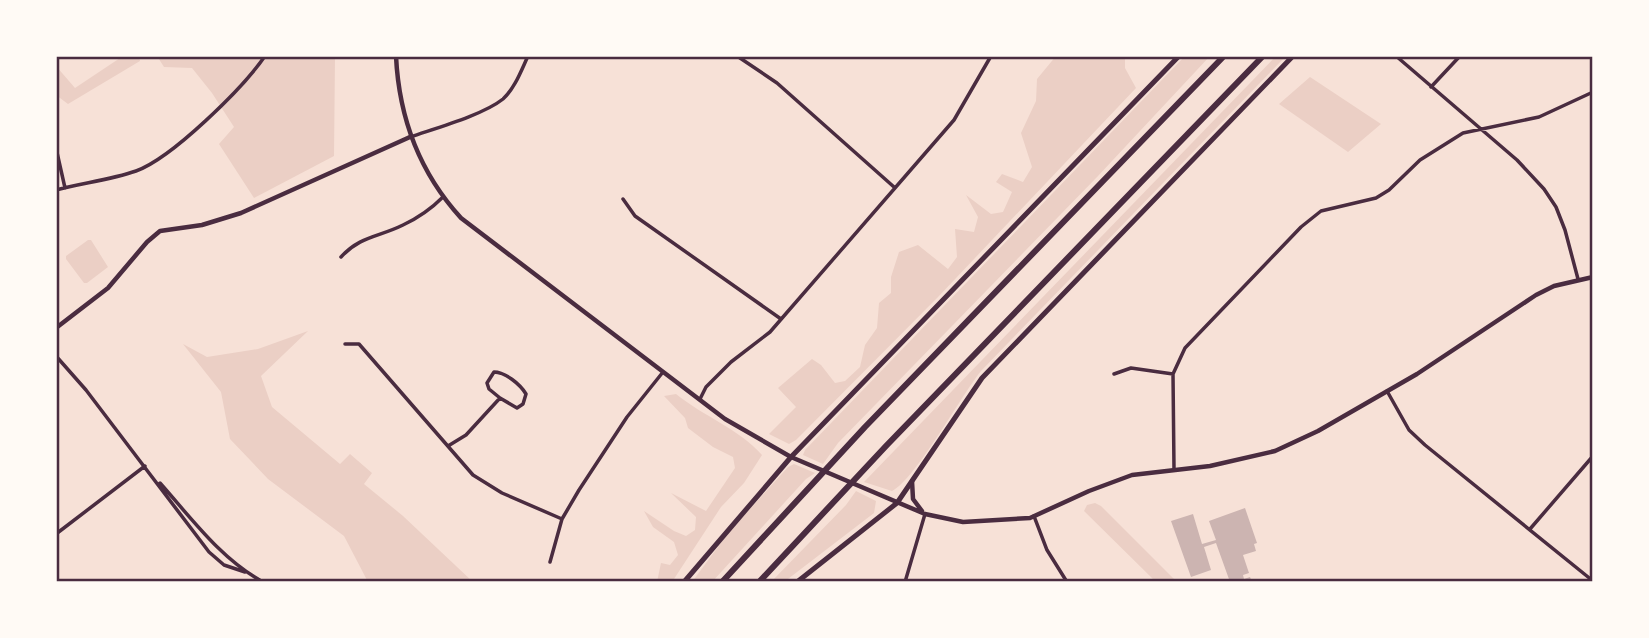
<svg xmlns="http://www.w3.org/2000/svg" width="1649" height="638" font-family="'IBM Plex Sans',sans-serif">
<style>
.green{fill:#ebcfc5}
.building{fill:#ccb4b1}
.lines{fill:none;stroke-linecap:round;stroke-linejoin:round}
.minor{stroke:#4a2c40;stroke-width:3.5}
.tertiary{stroke:#4a2c40;stroke-width:4.5}
.secondary{stroke:#4a2c40;stroke-width:5}
.motorway{stroke:#4a2c40;stroke-width:6}
.neatline{fill:none;stroke:#4a2c40;stroke-width:2.5}
</style>
<rect width="100%" height="100%" fill="#f7e1d7"/>
<path class="green" d="M 123,56 L 139,56 L 140,61 L 68,104 L 56,95 L 56,66 L 75,88 Z
M 157,56 L 335,58 L 334,156 L 254,198 L 219,144 L 234,127 L 212,93 L 192,68 L 164,67 Z
M 1056,56 L 1125,56 L 1125,68 L 1136,88 L 939,296 L 796,440 L 789,444 L 769,434 L 796,407 L 778,388 L 812,359 L 821,365 L 835,383 L 845,381 L 860,367 L 865,345 L 877,328 L 879,303 L 891,293 L 891,277 L 899,252 L 918,245 L 948,269 L 957,257 L 955,229 L 974,232 L 978,217 L 966,195 L 991,214 L 1003,212 L 1012,192 L 996,182 L 1002,174 L 1023,182 L 1032,167 L 1021,133 L 1036,101 L 1037,79 Z
M 1185,56 L 1210,56 L 1098,176 L 838,443 L 823,464 L 803,455 L 805,450 Z
M 1276,56 L 1286,56 L 981,371 C 960,397 916,479 892,491 L 864,482 Z
M 1310,77 L 1381,124 L 1348,152 L 1279,104 Z
M 88,240 L 91,240 L 108,267 L 87,283 L 84,283 L 66,259 L 66,256 Z
M 308,331 L 261,376 L 272,407 L 340,464 L 350,454 L 372,473 L 364,484 L 403,516 L 473,582 L 368,582 L 344,536 L 268,479 L 230,439 L 221,392 L 183,344 L 207,357 L 258,349 Z
M 676,394 C 703,416 739,429 762,455 L 744,483 L 721,507 L 672,582 L 657,582 L 661,563 L 670,565 L 678,555 L 674,542 L 653,527 L 644,511 L 674,531 L 686,536 L 695,530 L 696,517 L 671,493 L 706,511 L 735,468 L 733,457 L 713,447 L 688,428 L 685,418 L 664,396 Z
M 794,464 L 815,473 L 806,479 L 712,582 L 692,582 L 729,532 L 788,467 Z
M 856,491 L 876,501 L 874,513 L 784,582 L 771,582 L 846,505 Z
M 1095,503 L 1101,506 L 1177,582 L 1156,582 L 1084,511 L 1087,505 Z"/>
<path class="building" d="M 1245,508 L 1257,543 L 1254,544 L 1256,551 L 1243,555 L 1249,573 L 1243,575 L 1244,579 L 1250,577 L 1252,582 L 1230,582 L 1216,543 L 1204,547 L 1211,570 L 1191,577 L 1171,521 L 1193,514 L 1202,544 L 1216,540 L 1209,521 Z"/>
<g class="lines">
<path class="minor" d="M 737,56 L 777,83 L 894,187
M 1396,56 L 1517,160 L 1544,189 L 1556,207 L 1565,230 L 1578,279
M 1431,87 L 1460,56
M 410,137 C 436,128 483,115 503,99 C 515,88 521,71 528,56
M 56,148 L 65,188
M 56,190 C 82,183 110,180 136,171 C 172,158 243,88 265,56
M 623,199 L 635,216 L 781,319
M 341,257 C 360,236 379,237 403,225 C 418,218 431,209 443,197
M 345,344 L 359,344 L 473,475 L 502,493 L 562,519
M 56,356 L 86,390 L 209,552 L 224,565 L 245,572
M 1114,374 L 1131,368 L 1173,374
M 1387,391 L 1409,430 L 1425,445 L 1593,581
M 700,399 L 706,387 L 731,362 L 770,332 L 954,120 L 991,56
M 448,446 L 466,435 L 500,398 L 517,408 L 523,404 L 526,394 C 520,384 505,372 494,372 L 487,383 L 489,389 L 500,398
M 1174,469 L 1173,374 L 1185,348 L 1301,227 L 1321,211 L 1376,198 L 1389,190 L 1420,160 L 1463,133 L 1539,117 L 1593,92
M 160,483 C 192,519 221,559 263,582
M 1034,516 L 1047,550 L 1067,582
M 1530,529 L 1593,456
M 56,534 L 145,466
M 550,562 L 562,519 L 579,490 L 627,417 L 663,372
M 905,582 L 925,514"/>
<path class="tertiary" d="M 396,56 C 399,119 419,172 461,218 L 725,419 L 791,457 L 925,514 L 963,522 L 1030,518 L 1089,491 L 1132,475 L 1210,466 L 1275,451 L 1318,431 L 1417,374 L 1536,295 L 1554,286 L 1593,277
M 56,328 L 108,288 L 147,242 L 160,231 L 202,225 L 241,213 L 410,137
M 912,481 L 913,499 L 922,511"/>
<path class="secondary" d="M 684,582 L 791,457 L 1179,56
M 797,582 L 897,503 L 982,378 L 1293,56"/>
<path class="motorway" d="M 722,582 L 865,427 L 1224,56
M 759,582 L 886,446 L 1263,56"/>
</g>
<rect width="1649" height="638" fill="none" stroke="#fffaf5" stroke-width="116"/>
<rect x="58" y="58" width="1533" height="522" class="neatline"/>
</svg>
